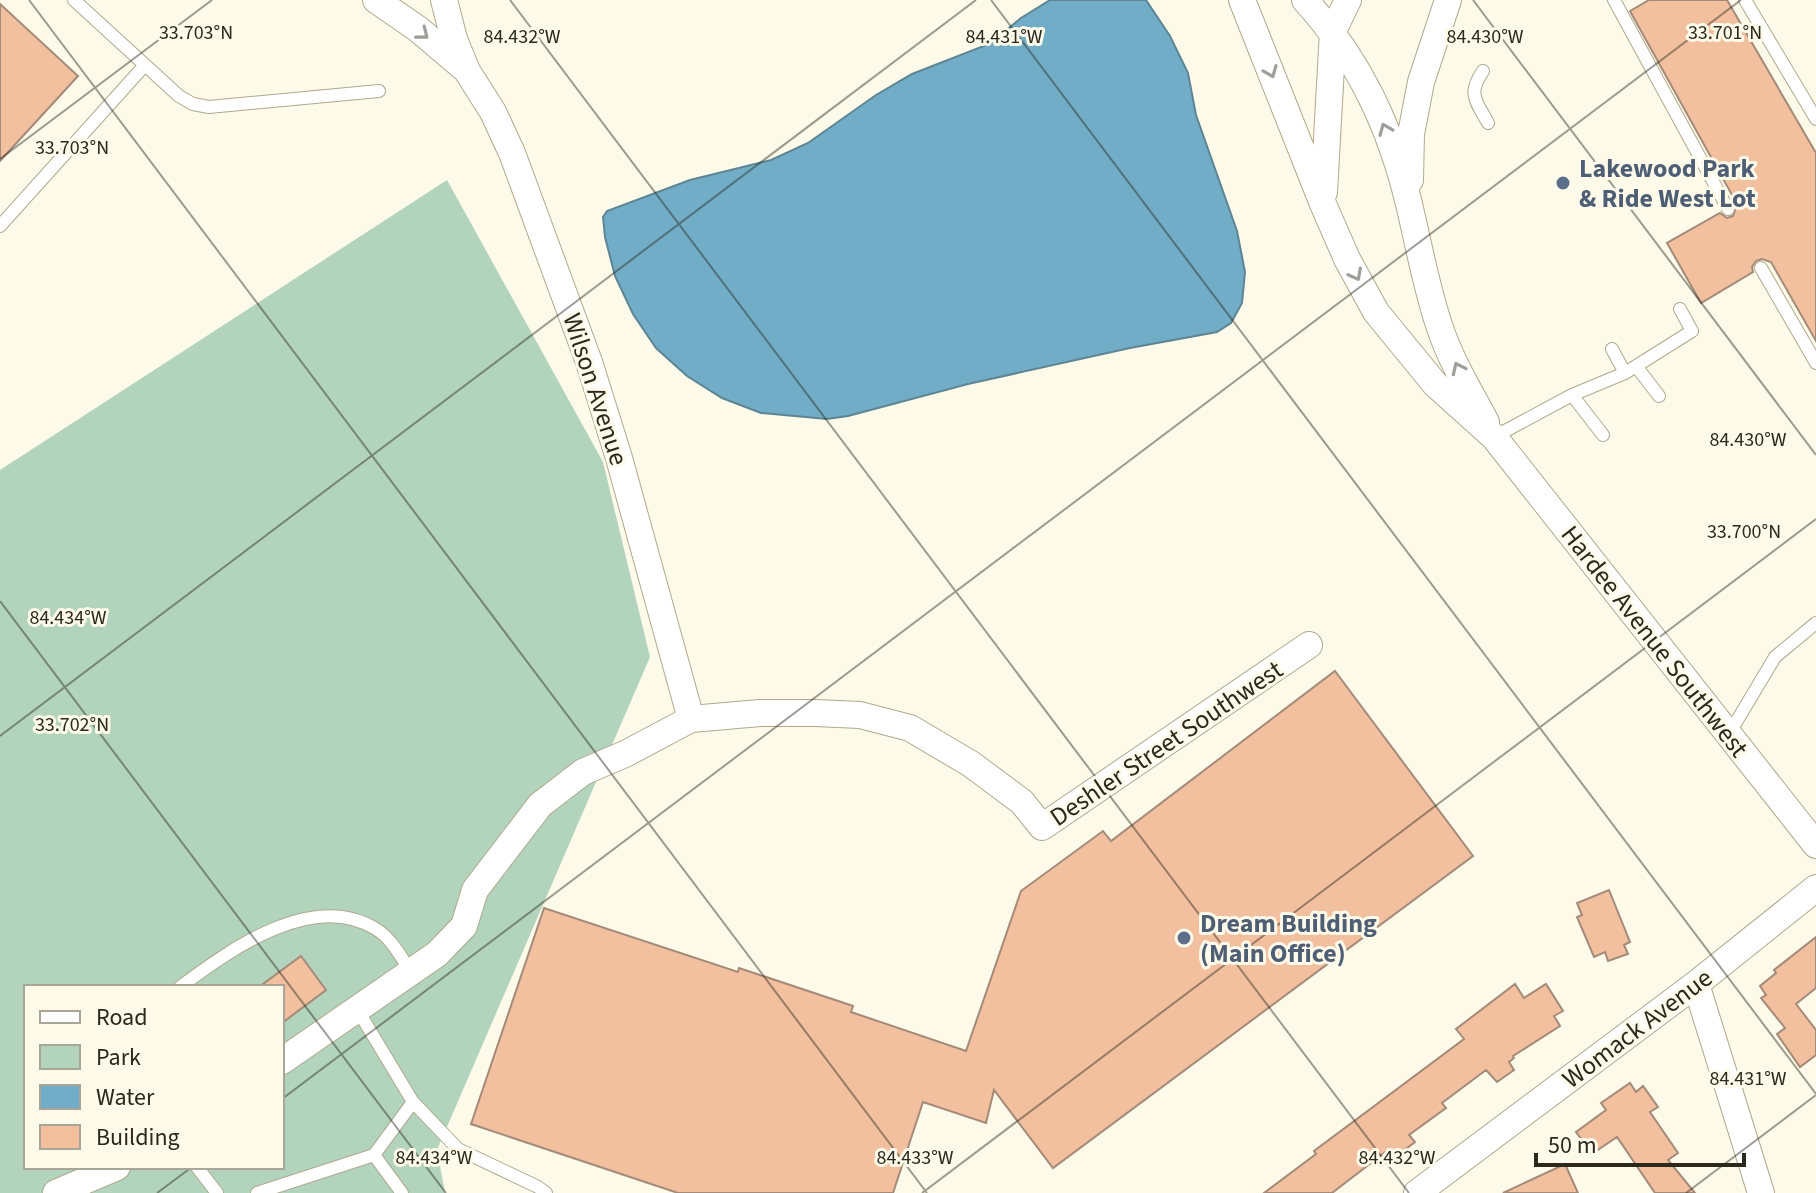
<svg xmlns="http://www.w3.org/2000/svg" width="1816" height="1193" font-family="'Source Sans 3',sans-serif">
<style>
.green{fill:#b2d3bc;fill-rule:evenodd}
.water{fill:#72adc7;stroke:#5d8594;stroke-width:2}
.building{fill:#f2c09f;stroke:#a38a79;stroke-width:2}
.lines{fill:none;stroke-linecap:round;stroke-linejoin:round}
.service-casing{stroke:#afa98d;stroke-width:14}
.minor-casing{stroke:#afa98d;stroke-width:28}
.service{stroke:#fff;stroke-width:12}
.minor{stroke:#fff;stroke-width:26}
.oneway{stroke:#a09e99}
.ticks{fill:none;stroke:#2b281d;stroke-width:2;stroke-opacity:0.45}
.service-dot{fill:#5c6f8a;stroke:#fefae9;stroke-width:3}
.labels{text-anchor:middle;stroke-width:6;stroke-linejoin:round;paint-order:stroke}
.service-label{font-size:26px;font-weight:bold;fill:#4e5e75;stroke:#fefae9;text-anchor:start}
.street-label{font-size:26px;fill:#2b281d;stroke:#fefae9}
.ticks-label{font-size:20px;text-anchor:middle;fill:#2b281d;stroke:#fefae9;stroke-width:6;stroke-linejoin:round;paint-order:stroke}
</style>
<rect width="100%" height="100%" fill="#fefae9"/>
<path class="green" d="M 447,180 L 603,462 L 650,657 L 437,1150 L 445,1193 L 0,1193 L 0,470 ZM 26,987 L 282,987 L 282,1167 L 26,1167 Z"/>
<path class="water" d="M 1050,0 L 1146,0 L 1170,36 L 1188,73 L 1196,115 L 1237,231 L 1245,272 L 1242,303 L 1231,323 L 1217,332 L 1130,348 L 968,384 L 848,416 L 827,419 L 761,413 L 722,398 L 687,376 L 656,348 L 633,314 L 615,276 L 605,237 L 603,217 L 607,211 L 690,180 L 771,160 L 808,143 L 876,95 L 912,74 L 989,44 L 1021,18 Z"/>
<path class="building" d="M 1649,0 L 1727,0 L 1816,153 L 1816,341 L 1771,262 L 1762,259 L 1756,261 L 1752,267 L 1753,272 L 1701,303 L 1667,243 L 1720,213 L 1727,218 L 1733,216 L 1737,204 L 1630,11 Z
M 0,4 L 78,76 L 0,161 Z
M 1335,671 L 1473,856 L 1053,1168 L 994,1090 L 986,1123 L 923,1102 L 893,1193 L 678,1193 L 471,1124 L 544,908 L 738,972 L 739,968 L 853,1006 L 851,1012 L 966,1051 L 1021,891 L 1103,831 L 1111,841 Z
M 1609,890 L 1630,942 L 1624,945 L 1628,954 L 1608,961 L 1605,952 L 1594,957 L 1577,917 L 1582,915 L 1577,903 Z
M 1816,937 L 1816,988 L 1796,1004 L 1816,1030 L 1816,1055 L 1800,1067 L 1777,1034 L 1785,1028 L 1761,998 L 1766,995 L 1760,986 L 1776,973 L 1774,970 Z
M 301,956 L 326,990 L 282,1023 L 282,987 L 259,987 Z
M 1515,984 L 1524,998 L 1546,984 L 1563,1011 L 1554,1016 L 1560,1026 L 1513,1056 L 1514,1058 L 1509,1062 L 1514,1070 L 1497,1082 L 1486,1070 L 1442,1103 L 1446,1108 L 1409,1135 L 1415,1142 L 1394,1158 L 1388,1150 L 1332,1193 L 1264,1193 L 1316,1154 L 1314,1151 L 1464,1039 L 1456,1029 Z
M 1630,1083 L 1636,1092 L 1643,1086 L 1658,1107 L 1650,1112 L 1678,1153 L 1668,1160 L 1695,1193 L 1655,1193 L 1617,1137 L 1592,1154 L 1576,1132 L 1606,1110 L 1601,1103 Z
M 1565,1164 L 1578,1193 L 1503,1193 Z"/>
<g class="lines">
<defs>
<path id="service" d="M 74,0 L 179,96 L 193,104 L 209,107 L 379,91
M 1614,0 L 1728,209
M 1745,0 L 1816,119
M 1483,71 C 1467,94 1476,101 1488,123
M 0,226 L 145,65
M 1761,268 L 1816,363
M 1612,349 L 1625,373
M 1636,366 L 1659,396
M 1572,395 L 1603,435
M 1494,437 L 1572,395 L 1625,373 L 1692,331 L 1680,309
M 1729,734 L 1775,657 L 1816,623
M 180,987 C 231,949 313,890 376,929 C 391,938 401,957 411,972
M 357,1009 L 413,1102 L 458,1149 L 538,1187 L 546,1193
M 374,1155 L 402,1193
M 197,1167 L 217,1193
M 257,1193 L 374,1155 L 413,1102"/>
<path id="minor" d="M 376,0 L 418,29 L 464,68
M 444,0 L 454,39 L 467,71 L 493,112 L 512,153 L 589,362 L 619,458 L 691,719
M 1242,0 L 1323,204 L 1347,259 L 1376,312 L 1435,384 L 1494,437 L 1816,845
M 1305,0 C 1359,60 1390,125 1409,204 C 1419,246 1426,287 1440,328 C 1451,361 1470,392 1486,422
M 1410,180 L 1411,134 L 1421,82 L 1448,0
M 1324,192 L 1333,31 L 1348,0
M 1696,984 L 1761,1193
M 282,1061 L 437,954 L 464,926 L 475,890 L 540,805 L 583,772 L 625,754 L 691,719 L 760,713 L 815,713 L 860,715 L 910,728 L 971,764 L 1022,802 L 1042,827 L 1309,645
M 56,1193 L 117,1167
M 1417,1193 L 1696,984 L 1816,888"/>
</defs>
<use href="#service" class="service-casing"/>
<use href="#minor" class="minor-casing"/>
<use href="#service" class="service"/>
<use href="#minor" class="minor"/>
</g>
<defs><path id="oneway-chevron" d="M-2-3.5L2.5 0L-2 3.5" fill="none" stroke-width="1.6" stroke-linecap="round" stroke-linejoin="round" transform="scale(2)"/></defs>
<g class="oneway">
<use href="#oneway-chevron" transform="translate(423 34) rotate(38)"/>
<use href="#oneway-chevron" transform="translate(1271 72) rotate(68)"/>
<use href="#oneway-chevron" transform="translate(1385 129) rotate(-112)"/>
<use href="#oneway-chevron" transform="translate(1356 275) rotate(62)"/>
<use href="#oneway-chevron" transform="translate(1458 368) rotate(-115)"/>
</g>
<path class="ticks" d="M 29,0 L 927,1193M 510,0 L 1409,1193M 991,0 L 1816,1094M 1473,0 L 1816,455M 0,159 L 212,0M 0,601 L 446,1193M 0,736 L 976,0M 282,1099 L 1741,0M 157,1193 L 192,1167M 922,1193 L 1816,519M 1686,1193 L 1816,1095"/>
<g class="service-dot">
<circle cx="1563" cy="183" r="8"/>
<circle cx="1184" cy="938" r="8"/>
</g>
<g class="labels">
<g class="service-label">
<text x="1579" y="177">Lakewood Park<tspan x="1579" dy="30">&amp; Ride West Lot</tspan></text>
<text x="1200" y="932">Dream Building<tspan x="1200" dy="30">(Main Office)</tspan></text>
</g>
<g class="street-label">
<text transform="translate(596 389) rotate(72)" y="9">Wilson Avenue</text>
<text transform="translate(1655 641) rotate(52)" y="9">Hardee Avenue Southwest</text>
<text transform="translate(1166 743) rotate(-34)" y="9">Deshler Street Southwest</text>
<text transform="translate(1637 1028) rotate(-37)" y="9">Womack Avenue</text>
</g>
</g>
<g class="ticks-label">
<text x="196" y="39">33.703°N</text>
<text x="1725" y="39">33.701°N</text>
<text x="522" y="43">84.432°W</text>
<text x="1004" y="43">84.431°W</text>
<text x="1485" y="43">84.430°W</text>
<text x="72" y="154">33.703°N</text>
<text x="1748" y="446">84.430°W</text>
<text x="1744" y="538">33.700°N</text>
<text x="68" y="624">84.434°W</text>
<text x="72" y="731">33.702°N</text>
<text x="1748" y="1085">84.431°W</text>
<text x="434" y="1164">84.434°W</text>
<text x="915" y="1164">84.433°W</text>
<text x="1397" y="1164">84.432°W</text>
</g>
<rect x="24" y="985" width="260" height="184" fill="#fefae9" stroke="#aaa697" stroke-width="2"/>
<rect x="40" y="1011" width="40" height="12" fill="#ffffff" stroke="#aaa697" stroke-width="2"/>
<text x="96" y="1025" font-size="24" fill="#2b281d">Road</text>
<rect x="40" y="1045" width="40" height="24" fill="#b2d3bc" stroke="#aaa697" stroke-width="2"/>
<text x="96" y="1065" font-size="24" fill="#2b281d">Park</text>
<rect x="40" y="1085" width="40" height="24" fill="#72adc7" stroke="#aaa697" stroke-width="2"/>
<text x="96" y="1105" font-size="24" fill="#2b281d">Water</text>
<rect x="40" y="1125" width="40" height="24" fill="#f2c09f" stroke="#aaa697" stroke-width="2"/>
<text x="96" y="1145" font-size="24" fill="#2b281d">Building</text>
<path d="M1536 1153v12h208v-12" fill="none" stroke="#2b281d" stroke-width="4"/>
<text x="1548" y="1153" font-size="24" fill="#2b281d" stroke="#fefae9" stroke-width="6" paint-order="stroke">50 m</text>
</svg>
